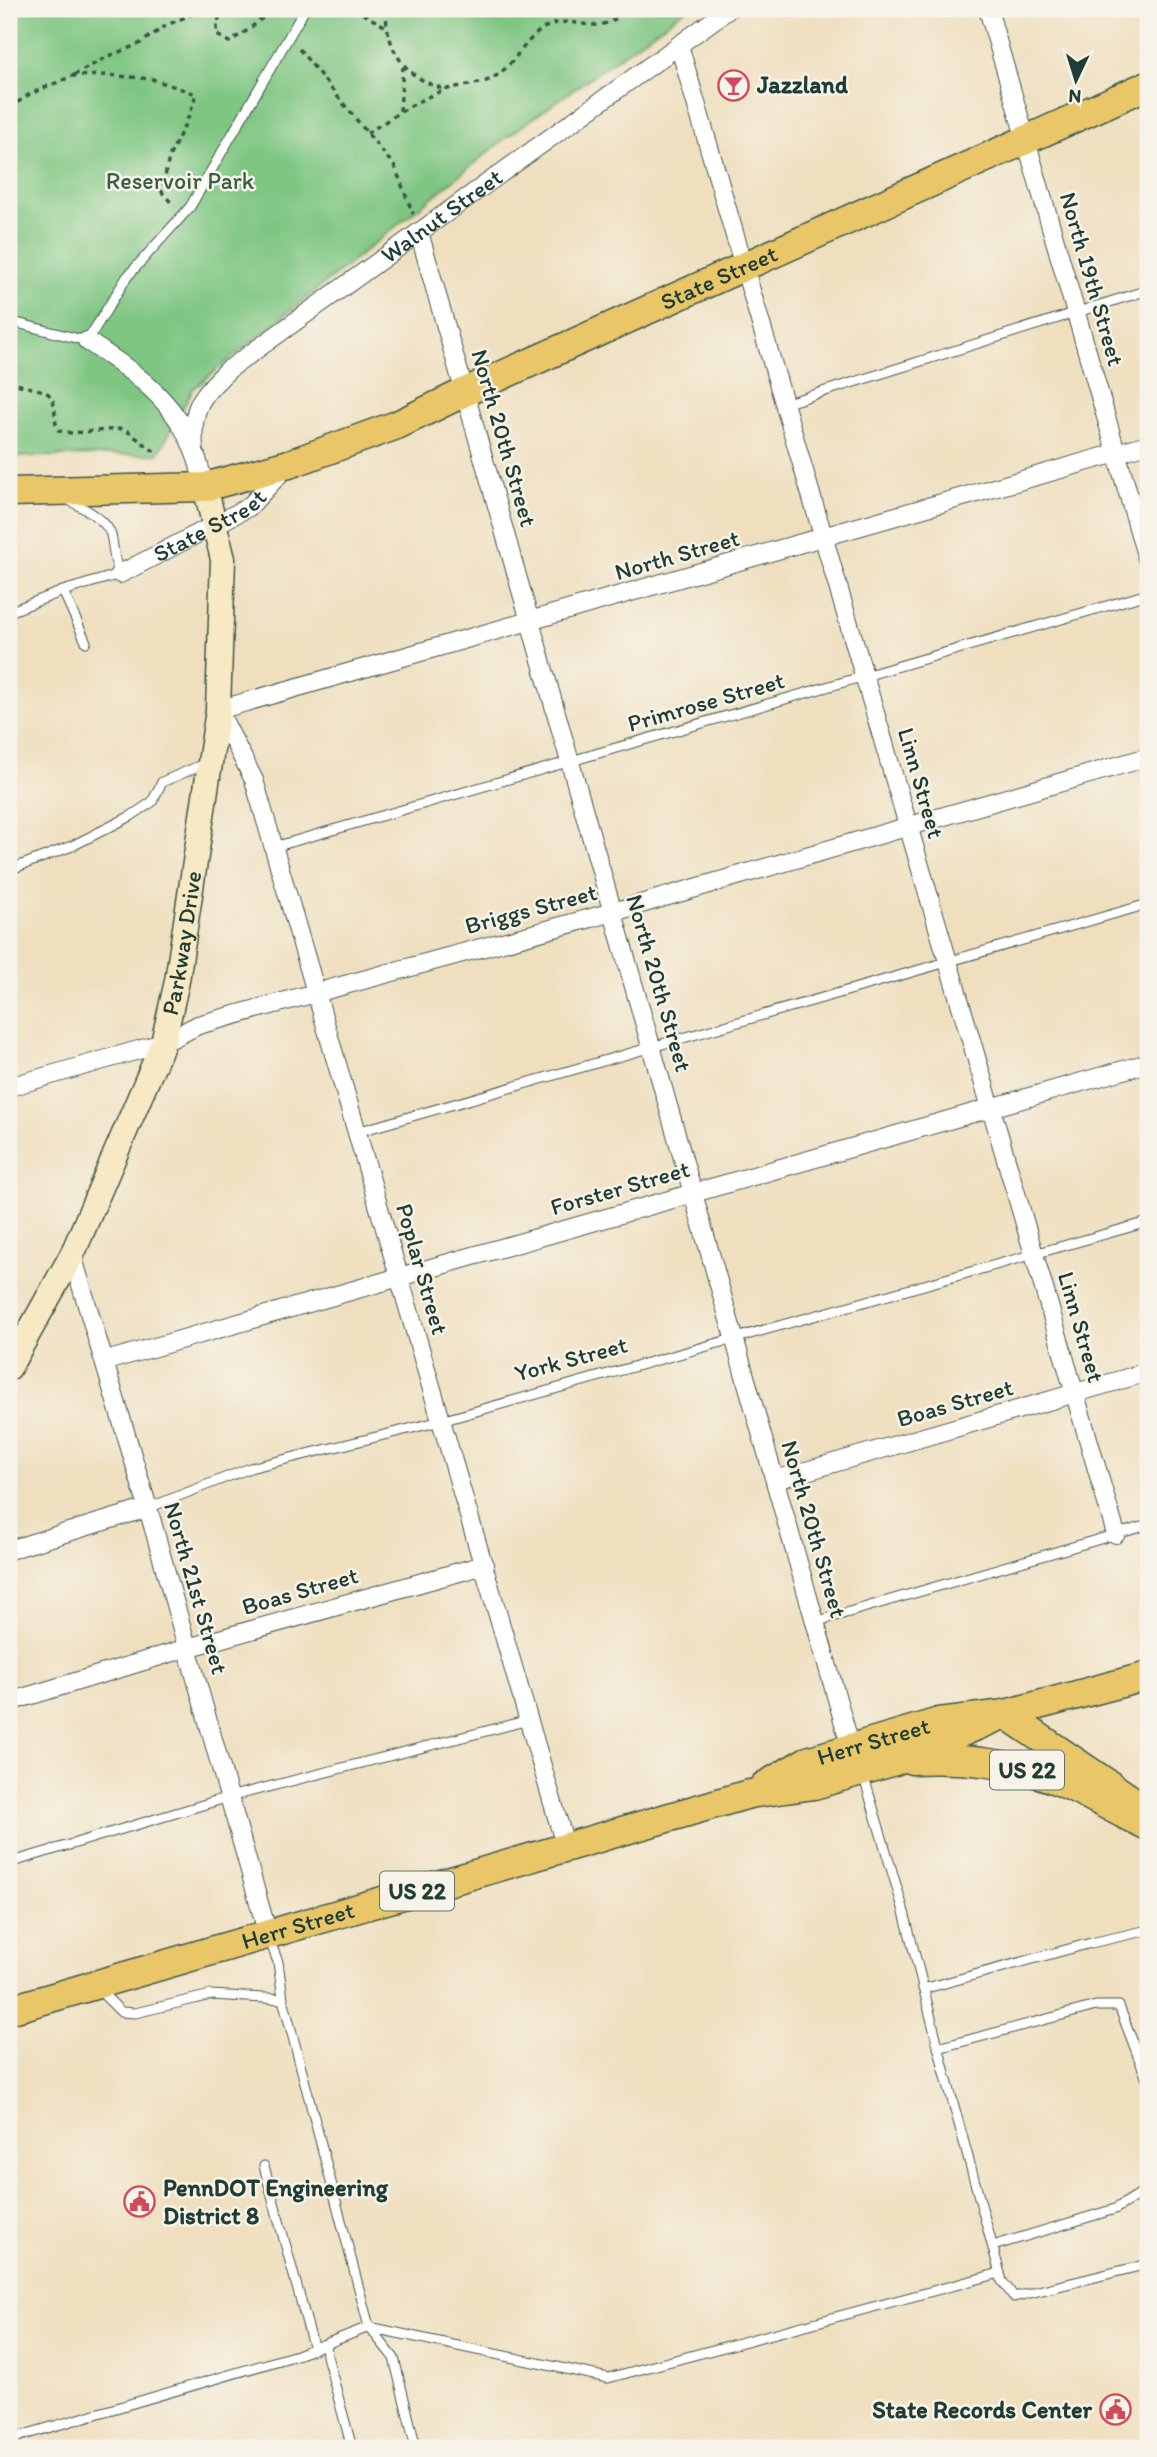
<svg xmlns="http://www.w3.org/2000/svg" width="1157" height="2457" font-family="Itim,sans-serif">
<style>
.green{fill:#7ec682;stroke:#4e825b;stroke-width:2}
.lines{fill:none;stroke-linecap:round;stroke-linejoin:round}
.lane-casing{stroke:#3e5549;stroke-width:11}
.street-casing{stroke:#3e5549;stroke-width:20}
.secondary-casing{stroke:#3e5549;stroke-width:27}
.primary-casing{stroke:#3e5549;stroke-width:31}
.path{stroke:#3e5549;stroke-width:3.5;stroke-dasharray:5 5;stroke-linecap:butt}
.lane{stroke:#fff;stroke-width:9}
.street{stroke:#fff;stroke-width:18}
.secondary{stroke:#f6e9c3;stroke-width:24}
.primary{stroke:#e9c769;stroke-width:28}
.labels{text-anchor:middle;stroke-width:5;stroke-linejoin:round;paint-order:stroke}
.shield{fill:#f7f3e8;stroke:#60746a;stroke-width:2}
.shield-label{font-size:23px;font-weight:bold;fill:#1f3d34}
.poi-label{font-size:24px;font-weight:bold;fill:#1f3d34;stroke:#f7f3e8;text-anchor:start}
.park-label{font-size:24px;fill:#375f48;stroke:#f7f3e8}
.street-label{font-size:24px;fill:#1f3d34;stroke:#f7f3e8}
</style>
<rect width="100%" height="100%" fill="#f7f3e8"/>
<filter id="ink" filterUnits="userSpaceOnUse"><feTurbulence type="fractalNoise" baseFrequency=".0143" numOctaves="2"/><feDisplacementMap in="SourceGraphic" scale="14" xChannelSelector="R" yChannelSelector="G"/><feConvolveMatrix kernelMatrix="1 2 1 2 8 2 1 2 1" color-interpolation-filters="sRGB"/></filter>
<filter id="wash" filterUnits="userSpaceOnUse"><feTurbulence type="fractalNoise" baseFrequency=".00686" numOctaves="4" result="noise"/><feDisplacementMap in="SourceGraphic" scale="28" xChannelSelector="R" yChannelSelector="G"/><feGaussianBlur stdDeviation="1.57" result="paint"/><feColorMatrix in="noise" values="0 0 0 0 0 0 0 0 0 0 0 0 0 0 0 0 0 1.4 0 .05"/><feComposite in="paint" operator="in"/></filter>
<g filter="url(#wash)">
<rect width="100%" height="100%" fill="#efdfbf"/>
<path class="green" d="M 9,9 L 686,9 L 507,137 L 193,389 L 158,454 L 9,457 Z"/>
</g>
<g filter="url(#ink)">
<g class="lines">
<defs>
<path id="lane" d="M 9,321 L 87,341 L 127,277 L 190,207 L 305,9
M 784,404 L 1148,290
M 63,591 L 86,642
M 9,612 L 63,591 L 120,574 C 112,557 115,551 111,535 C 107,519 81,507 67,499
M 274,847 L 1148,594
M 9,870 L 72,846 L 131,816 L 152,802 L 162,782 L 206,763
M 357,1132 L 1148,904
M 148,1508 L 250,1468 L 441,1421 L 1148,1222
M 815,1622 L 1148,1525
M 863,1774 L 903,1908 L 945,2073 L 1002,2281 L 1014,2297 L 1148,2264
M 9,1863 L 229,1797 L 529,1720
M 268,1936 L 278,1962 L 283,1999 L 369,2327 L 394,2358 L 416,2448
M 98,1989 L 121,2012 L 135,2013 L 211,1995 L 283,1999
M 923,1989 L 1091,1943 L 1148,1930
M 938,2048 L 1096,2006 L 1119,2006 L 1148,2082
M 264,2166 L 314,2349
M 993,2246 L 1115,2209 L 1148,2189
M 326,2344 L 327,2356 L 352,2448
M 9,2415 L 17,2437
M 17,2437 L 297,2355 L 369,2327 L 608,2378 L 1000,2273
M 12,2448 L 17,2437"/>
<g id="street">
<path d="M 988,9 L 1148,562"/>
<path d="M 679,45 L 1116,1534"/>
<path d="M 419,232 L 851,1748"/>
<path d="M 87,341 C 131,370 175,399 194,451 C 199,462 201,475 205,487"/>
<path id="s1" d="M 194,449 C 191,408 199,398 228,370 L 729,9"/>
<path id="s2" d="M 120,574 L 249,507 L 286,467"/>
<path d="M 9,1087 L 163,1043 L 198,1025 L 613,912 L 1148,757"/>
<path d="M 72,1255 L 148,1508 L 268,1935"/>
<path d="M 106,1361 L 1148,1063"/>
<path d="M 775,1480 L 1148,1372"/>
<path d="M 9,1550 L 148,1508"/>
<path d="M 9,1702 L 187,1648 L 484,1565"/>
<path d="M 566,1848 L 254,780 L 218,710 L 1148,444"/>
</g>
<g id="secondary">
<path id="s3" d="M 9,1368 L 72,1255 L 163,1043 L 177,981 L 218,710 L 223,559 L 205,487"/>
</g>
<g id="primary">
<path id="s4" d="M 9,492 L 205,487 L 289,464 L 397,425 L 465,392 L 1148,85"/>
<path d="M 1005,1714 L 1148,1811"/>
<path d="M 912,1760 C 963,1758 1013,1762 1061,1782 C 1091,1795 1118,1813 1148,1826"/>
<path id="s5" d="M 764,1786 L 807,1761 L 939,1722 L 1005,1714 L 1148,1676"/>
<path id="s6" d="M 9,2010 L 749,1794 L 814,1785 L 895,1761 L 1005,1714"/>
</g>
</defs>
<use href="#lane" class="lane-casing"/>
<use href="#street" class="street-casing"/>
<use href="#secondary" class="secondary-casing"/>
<use href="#primary" class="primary-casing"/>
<path class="path" d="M 227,9 L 217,22 L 217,35 L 229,42 L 248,30 L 273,9
M 354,9 L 388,28
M 386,9 C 386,50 405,79 445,89
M 299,49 L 395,167 L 413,214
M 74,75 L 107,57 L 139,44 L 167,25 L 204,9
M 9,108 L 30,94 L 72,76 L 108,75 L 152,79 L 196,94 L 190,114 L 169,157 L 162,192 L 174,206
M 400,111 L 403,67
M 9,123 L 18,118 L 10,107
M 367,133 C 392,118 419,98 448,89 C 465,84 483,86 499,74 C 516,61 525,40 544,28 C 562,17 577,25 596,25 C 609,25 620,16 629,9
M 9,379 C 22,390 44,386 51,397 C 58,407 52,421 59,431 L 72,433 L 120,429 L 127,431 L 158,454"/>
<use href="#lane" class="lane"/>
<use href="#street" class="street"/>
<use href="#secondary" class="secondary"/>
<use href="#primary" class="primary"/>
</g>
</g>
<defs>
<symbol id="bar-ring" viewBox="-11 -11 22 22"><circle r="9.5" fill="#f7f3e8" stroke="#d1495b" stroke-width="1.5"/><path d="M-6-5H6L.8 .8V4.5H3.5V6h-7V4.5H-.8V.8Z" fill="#d1495b"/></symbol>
<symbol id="civic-ring" viewBox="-11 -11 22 22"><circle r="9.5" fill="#f7f3e8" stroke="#d1495b" stroke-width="1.5"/><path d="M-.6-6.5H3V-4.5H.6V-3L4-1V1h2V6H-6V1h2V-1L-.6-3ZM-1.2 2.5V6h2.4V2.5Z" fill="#d1495b"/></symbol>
</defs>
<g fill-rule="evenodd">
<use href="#bar-ring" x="716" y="68" width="35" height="35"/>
<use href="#civic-ring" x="122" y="2184" width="35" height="35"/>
<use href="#civic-ring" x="1098" y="2392" width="35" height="35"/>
</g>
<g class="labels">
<g class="shield">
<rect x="990" y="1750.5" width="74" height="39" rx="5"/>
<rect x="380" y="1871.5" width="74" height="39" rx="5"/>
</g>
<g class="shield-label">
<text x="1027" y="1778">US 22</text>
<text x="417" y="1899">US 22</text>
</g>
<g class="poi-label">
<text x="757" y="93">Jazzland</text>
<text x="163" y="2196">PennDOT Engineering<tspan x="163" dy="28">District 8</tspan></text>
<text x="1092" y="2418" text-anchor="end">State Records Center</text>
</g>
<g class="park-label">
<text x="180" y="189">Reservoir Park</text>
</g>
<g class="street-label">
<text dy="8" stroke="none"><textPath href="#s1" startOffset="354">Walnut Street</textPath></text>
<text dy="8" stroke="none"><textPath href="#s4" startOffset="752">State Street</textPath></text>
<text transform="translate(1092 279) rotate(74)" y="8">North 19th Street</text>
<text transform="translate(504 438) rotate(74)" y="8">North 20th Street</text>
<text dy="8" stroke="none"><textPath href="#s2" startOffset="102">State Street</textPath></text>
<text transform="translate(677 555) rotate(-16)" y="8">North Street</text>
<text transform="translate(706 702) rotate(-16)" y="8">Primrose Street</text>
<text transform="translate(921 783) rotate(74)" y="8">Linn Street</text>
<text transform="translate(531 909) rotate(-15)" y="8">Briggs Street</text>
<text dy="8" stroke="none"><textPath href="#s3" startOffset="462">Parkway Drive</textPath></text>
<text transform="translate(659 983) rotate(74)" y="8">North 20th Street</text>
<text transform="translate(620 1188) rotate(-16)" y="8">Forster Street</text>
<text transform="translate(422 1269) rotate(74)" y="8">Poplar Street</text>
<text transform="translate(1081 1327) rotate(74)" y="8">Linn Street</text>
<text transform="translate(571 1359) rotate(-15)" y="8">York Street</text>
<text transform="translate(955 1403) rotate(-16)" y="8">Boas Street</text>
<text transform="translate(814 1529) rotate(74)" y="8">North 20th Street</text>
<text transform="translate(196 1588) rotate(74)" y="8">North 21st Street</text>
<text transform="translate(300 1591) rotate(-16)" y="8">Boas Street</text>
<text dy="8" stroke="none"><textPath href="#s5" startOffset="119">Herr Street</textPath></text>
<text dy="8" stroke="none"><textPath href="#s6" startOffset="301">Herr Street</textPath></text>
</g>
</g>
<rect width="1157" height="2457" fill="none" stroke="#f7f3e8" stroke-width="35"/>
<g transform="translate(1076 80) rotate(184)" stroke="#f7f3e8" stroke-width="5" paint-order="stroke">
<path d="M0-5L12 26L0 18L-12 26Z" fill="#1f3d34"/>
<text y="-10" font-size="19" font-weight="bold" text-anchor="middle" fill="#1f3d34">N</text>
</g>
</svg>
